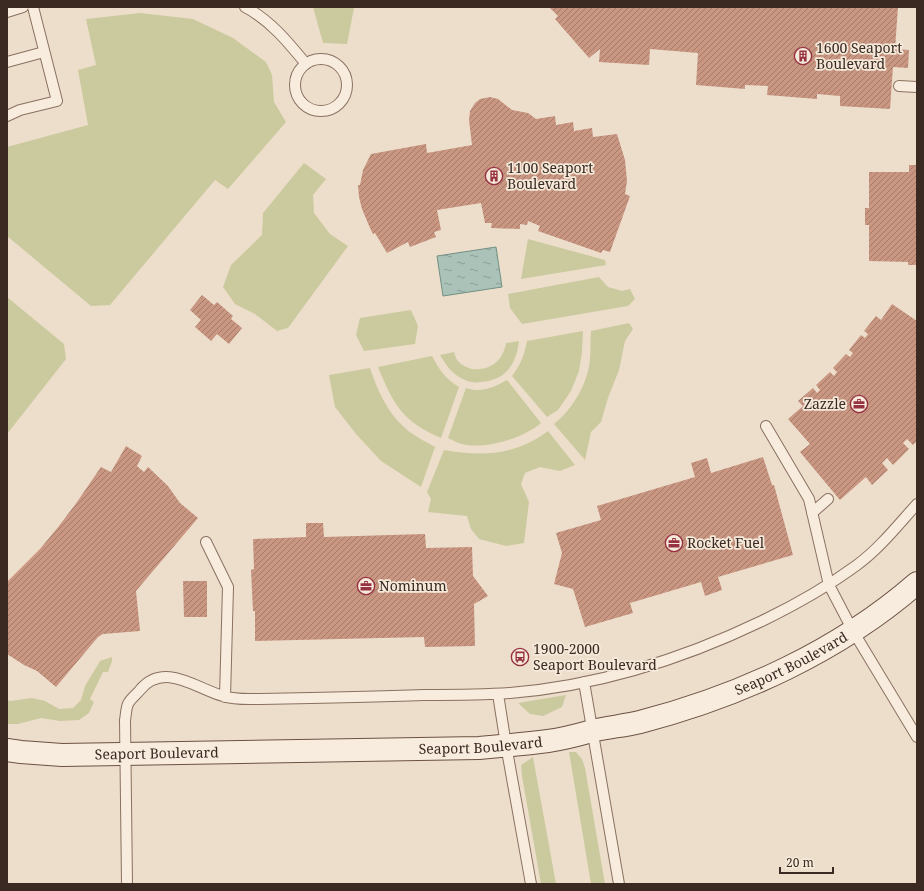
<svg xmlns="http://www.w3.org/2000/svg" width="924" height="891" font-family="'Noto Serif',serif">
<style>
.grass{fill:#cbca9e}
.water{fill:url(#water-ripples);stroke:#719084}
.building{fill:url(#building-hatch)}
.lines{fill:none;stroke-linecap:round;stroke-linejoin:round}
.lane-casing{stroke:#8a705f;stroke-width:12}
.secondary-casing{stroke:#6c5142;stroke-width:24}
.lane{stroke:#f8ecde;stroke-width:10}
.secondary{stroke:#f8ecde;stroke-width:22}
.labels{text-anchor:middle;stroke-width:3.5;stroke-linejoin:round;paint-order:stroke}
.poi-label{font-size:14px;fill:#3b2a22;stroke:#f5e9da;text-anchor:start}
.street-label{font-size:14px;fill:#3b2a22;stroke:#f5e9da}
</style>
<defs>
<pattern id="water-ripples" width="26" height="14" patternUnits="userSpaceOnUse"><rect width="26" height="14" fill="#abc2b8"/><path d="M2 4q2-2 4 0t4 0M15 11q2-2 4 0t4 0" fill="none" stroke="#8c9e95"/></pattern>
<pattern id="building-hatch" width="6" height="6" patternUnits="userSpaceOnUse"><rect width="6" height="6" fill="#c99682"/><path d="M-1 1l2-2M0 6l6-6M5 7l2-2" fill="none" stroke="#a47b6a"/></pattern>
</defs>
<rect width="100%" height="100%" fill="#eddecb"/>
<path class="grass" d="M 313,7 L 355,7 L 354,8 L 347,44 L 323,43 Z
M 140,13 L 193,19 L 233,38 L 266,62 L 272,75 L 274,102 L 286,122 L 228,189 L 215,180 L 110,305 L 91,306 L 7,236 L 7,147 L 88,125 L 78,70 L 96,65 L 86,19 Z
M 304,163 L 326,179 L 313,195 L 314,213 L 330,234 L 348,246 L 288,328 L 277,331 L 255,314 L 235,304 L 223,287 L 231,265 L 262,235 L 263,213 Z
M 528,239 L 605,260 L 606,265 L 521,279 Z
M 599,277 L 608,287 L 622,291 L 630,289 L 635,299 L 628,306 L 522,324 L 510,308 L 508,294 Z
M 7,297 L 64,344 L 66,359 L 7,434 Z
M 411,310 L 418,326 L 415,344 L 364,351 L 356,335 L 360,318 Z
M 629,323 L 633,329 L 625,341 L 619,370 L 608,398 L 601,422 L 591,432 L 585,460 L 554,424 C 573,409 588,383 590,359 C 591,350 590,340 591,331 Z
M 583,331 L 582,352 L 579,371 L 571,391 L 558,410 L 547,417 L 512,376 C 521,364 524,356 527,341 Z
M 519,341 C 516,365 506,380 481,382 C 475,383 468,382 463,379 C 452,374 446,365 440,355 L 454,352 C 455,355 456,359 458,361 C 461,365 468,368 472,369 C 490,371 503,361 506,343 Z
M 432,356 C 440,371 445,378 459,387 L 441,438 C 403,422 393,404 378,367 Z
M 370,368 C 377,389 387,412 404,427 C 412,435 425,441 435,447 L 421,487 L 381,461 L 356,434 L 335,407 L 329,375 Z
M 507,380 L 541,423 C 524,438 485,450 462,444 C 457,443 453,440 448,438 L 466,388 C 481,393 493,388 507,380 Z
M 548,431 L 575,465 L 560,471 L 540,467 L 525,473 L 521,484 L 529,502 L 524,543 L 506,546 L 479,539 L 471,529 L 467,516 L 428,512 L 431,499 L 427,492 L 444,450 C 482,457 516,455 548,431 Z
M 112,657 L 112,661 L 108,672 L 103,672 L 90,699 L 94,702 L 89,713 L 79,720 L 60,721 L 41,718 L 18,724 L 7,724 L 7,700 L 10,701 L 32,698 L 45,701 L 59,709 L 73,708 L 81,700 L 85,686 L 100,661 Z
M 566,695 L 562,707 L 543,716 L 530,714 L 518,703 Z
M 569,752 L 576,752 L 582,759 L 585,768 L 605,884 L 591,884 Z
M 533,757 L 556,884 L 541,884 L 522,776 L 521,765 Z"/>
<path class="water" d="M 496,247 L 502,287 L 443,296 L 437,256 Z"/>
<path class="building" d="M 549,7 L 898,7 L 895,49 L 909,50 L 908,68 L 893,67 L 890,109 L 840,106 L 840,96 L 817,94 L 817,99 L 767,95 L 768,86 L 745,85 L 745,89 L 696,85 L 698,53 L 650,49 L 649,65 L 599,62 L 600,49 L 589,58 L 555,19 L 558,16 Z
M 490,97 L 498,99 L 512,110 L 528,113 L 536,119 L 555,116 L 556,125 L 573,122 L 574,131 L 592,128 L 593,137 L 617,134 L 625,160 L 627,181 L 625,194 L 630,196 L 610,252 L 603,250 L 601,253 L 538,231 L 540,226 L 528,221 L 527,225 L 520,224 L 520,229 L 491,228 L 492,223 L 485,223 L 481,203 L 437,210 L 441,230 L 434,232 L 436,237 L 410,247 L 408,242 L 387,253 L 375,233 L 373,234 L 370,228 L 362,209 L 359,197 L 358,185 L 360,185 L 363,170 L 371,154 L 426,144 L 427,153 L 472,145 L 469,120 L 470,111 L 475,103 L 480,99 Z
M 909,165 L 917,165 L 917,265 L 908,265 L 908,262 L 869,261 L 869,225 L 865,225 L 865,208 L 869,208 L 869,172 L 909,172 Z
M 202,295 L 214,305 L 217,302 L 233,316 L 231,319 L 242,328 L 229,344 L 217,334 L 211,341 L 195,327 L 201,320 L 190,310 Z
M 892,304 L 917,321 L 917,441 L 913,445 L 907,439 L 903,443 L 909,449 L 893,465 L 887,458 L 882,463 L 888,470 L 872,485 L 866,477 L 840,500 L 800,452 L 810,444 L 788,419 L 803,406 L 798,401 L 813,388 L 817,393 L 820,390 L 816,385 L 830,372 L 834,376 L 837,372 L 833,368 L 846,354 L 850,357 L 853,353 L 849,350 L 861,335 L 865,338 L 868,334 L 864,331 L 876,316 L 881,320 Z
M 126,446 L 142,456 L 137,466 L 144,472 L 148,467 L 168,486 L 180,503 L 198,518 L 136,591 L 140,631 L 103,634 L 98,637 L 56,687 L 37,671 L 24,665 L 7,654 L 7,582 L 40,549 L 59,526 L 77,502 L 101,467 L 111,472 Z
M 763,457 L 772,485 L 774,485 L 793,555 L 718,577 L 722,590 L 705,596 L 701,582 L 630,603 L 633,613 L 585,627 L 573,589 L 554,584 L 562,553 L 556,533 L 601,520 L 597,506 L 695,477 L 691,463 L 707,458 L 711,473 Z
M 306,523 L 323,523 L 324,537 L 425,534 L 426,548 L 472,547 L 473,576 L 488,596 L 474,604 L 475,646 L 425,647 L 424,637 L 255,641 L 255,611 L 253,611 L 251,570 L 254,569 L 253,539 L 306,537 Z
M 183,581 L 207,581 L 207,617 L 184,617 Z"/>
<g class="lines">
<defs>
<path id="lane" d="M 245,7 C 270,20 288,42 306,64
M 7,12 L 23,7
M295 85a26 26 0 1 1 52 0a26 26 0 1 1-52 0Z
M 7,62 L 44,52
M 899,86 L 917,87
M 7,116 L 20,110 L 57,101 L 33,7
M 766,426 L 809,499 L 829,585 L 853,631 L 917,737
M 812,513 L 828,499
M 206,542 L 228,587 L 225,697
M 584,682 L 619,884
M 498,694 L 506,745 L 531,884
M 127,884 L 125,720 C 126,715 126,708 128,704 C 130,699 137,694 140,690 C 164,661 197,689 223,696 C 235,700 247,699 260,699 C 315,698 369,697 424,695 C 452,695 481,695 510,693 C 597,686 683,659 762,621 C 795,605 827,587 857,565 C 880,548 898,525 917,504"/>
<g id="secondary">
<path id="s1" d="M 7,750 L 21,752 L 62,755 L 479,748 C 502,746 525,744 548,741 C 563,739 578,735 592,731 C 608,727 624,726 640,722 C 740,696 839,651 917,583"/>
</g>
</defs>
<use href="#lane" class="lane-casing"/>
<use href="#secondary" class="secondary-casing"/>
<use href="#lane" class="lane"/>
<use href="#secondary" class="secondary"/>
</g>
<defs>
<symbol id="building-ring" viewBox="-11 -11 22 22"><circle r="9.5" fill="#f5e9da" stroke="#963241" stroke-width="1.5"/><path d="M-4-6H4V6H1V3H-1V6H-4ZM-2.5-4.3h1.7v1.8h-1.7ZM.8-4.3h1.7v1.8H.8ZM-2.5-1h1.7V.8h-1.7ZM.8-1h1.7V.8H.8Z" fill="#963241"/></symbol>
<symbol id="office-ring" viewBox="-11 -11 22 22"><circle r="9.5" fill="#f5e9da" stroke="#963241" stroke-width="1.5"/><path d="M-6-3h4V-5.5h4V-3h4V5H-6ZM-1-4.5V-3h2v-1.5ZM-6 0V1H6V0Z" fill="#963241"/></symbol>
<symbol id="bus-ring" viewBox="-11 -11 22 22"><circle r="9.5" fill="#f5e9da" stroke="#963241" stroke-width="1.5"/><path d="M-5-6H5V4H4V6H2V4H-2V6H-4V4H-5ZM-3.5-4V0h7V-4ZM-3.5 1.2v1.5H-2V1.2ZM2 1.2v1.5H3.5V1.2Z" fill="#963241"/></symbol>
</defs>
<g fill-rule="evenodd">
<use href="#building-ring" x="793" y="46" width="20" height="20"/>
<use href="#building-ring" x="484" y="166" width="20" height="20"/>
<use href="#office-ring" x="849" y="394" width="20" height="20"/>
<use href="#office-ring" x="664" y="533" width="20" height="20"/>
<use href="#office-ring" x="356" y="576" width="20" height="20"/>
<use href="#bus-ring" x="510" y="647" width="20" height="20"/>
</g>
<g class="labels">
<g class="poi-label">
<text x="816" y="53">1600 Seaport<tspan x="816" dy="16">Boulevard</tspan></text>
<text x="507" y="173">1100 Seaport<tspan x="507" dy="16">Boulevard</tspan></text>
<text x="846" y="409" text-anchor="end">Zazzle</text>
<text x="687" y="548">Rocket Fuel</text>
<text x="379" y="591">Nominum</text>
<text x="533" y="654">1900-2000<tspan x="533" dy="16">Seaport Boulevard</tspan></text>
</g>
<g class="street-label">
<text dy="5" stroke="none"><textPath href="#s1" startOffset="798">Seaport Boulevard</textPath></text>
<text dy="5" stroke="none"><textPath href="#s1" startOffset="474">Seaport Boulevard</textPath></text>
<text dy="5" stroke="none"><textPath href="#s1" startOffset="150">Seaport Boulevard</textPath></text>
</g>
</g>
<rect width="924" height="891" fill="none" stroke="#3b2a22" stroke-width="16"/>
<path d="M780 867v6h53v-6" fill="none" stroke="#3b2a22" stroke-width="2"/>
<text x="786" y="867" font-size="12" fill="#3b2a22" stroke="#f5e9da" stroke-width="3" paint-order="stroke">20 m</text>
</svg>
